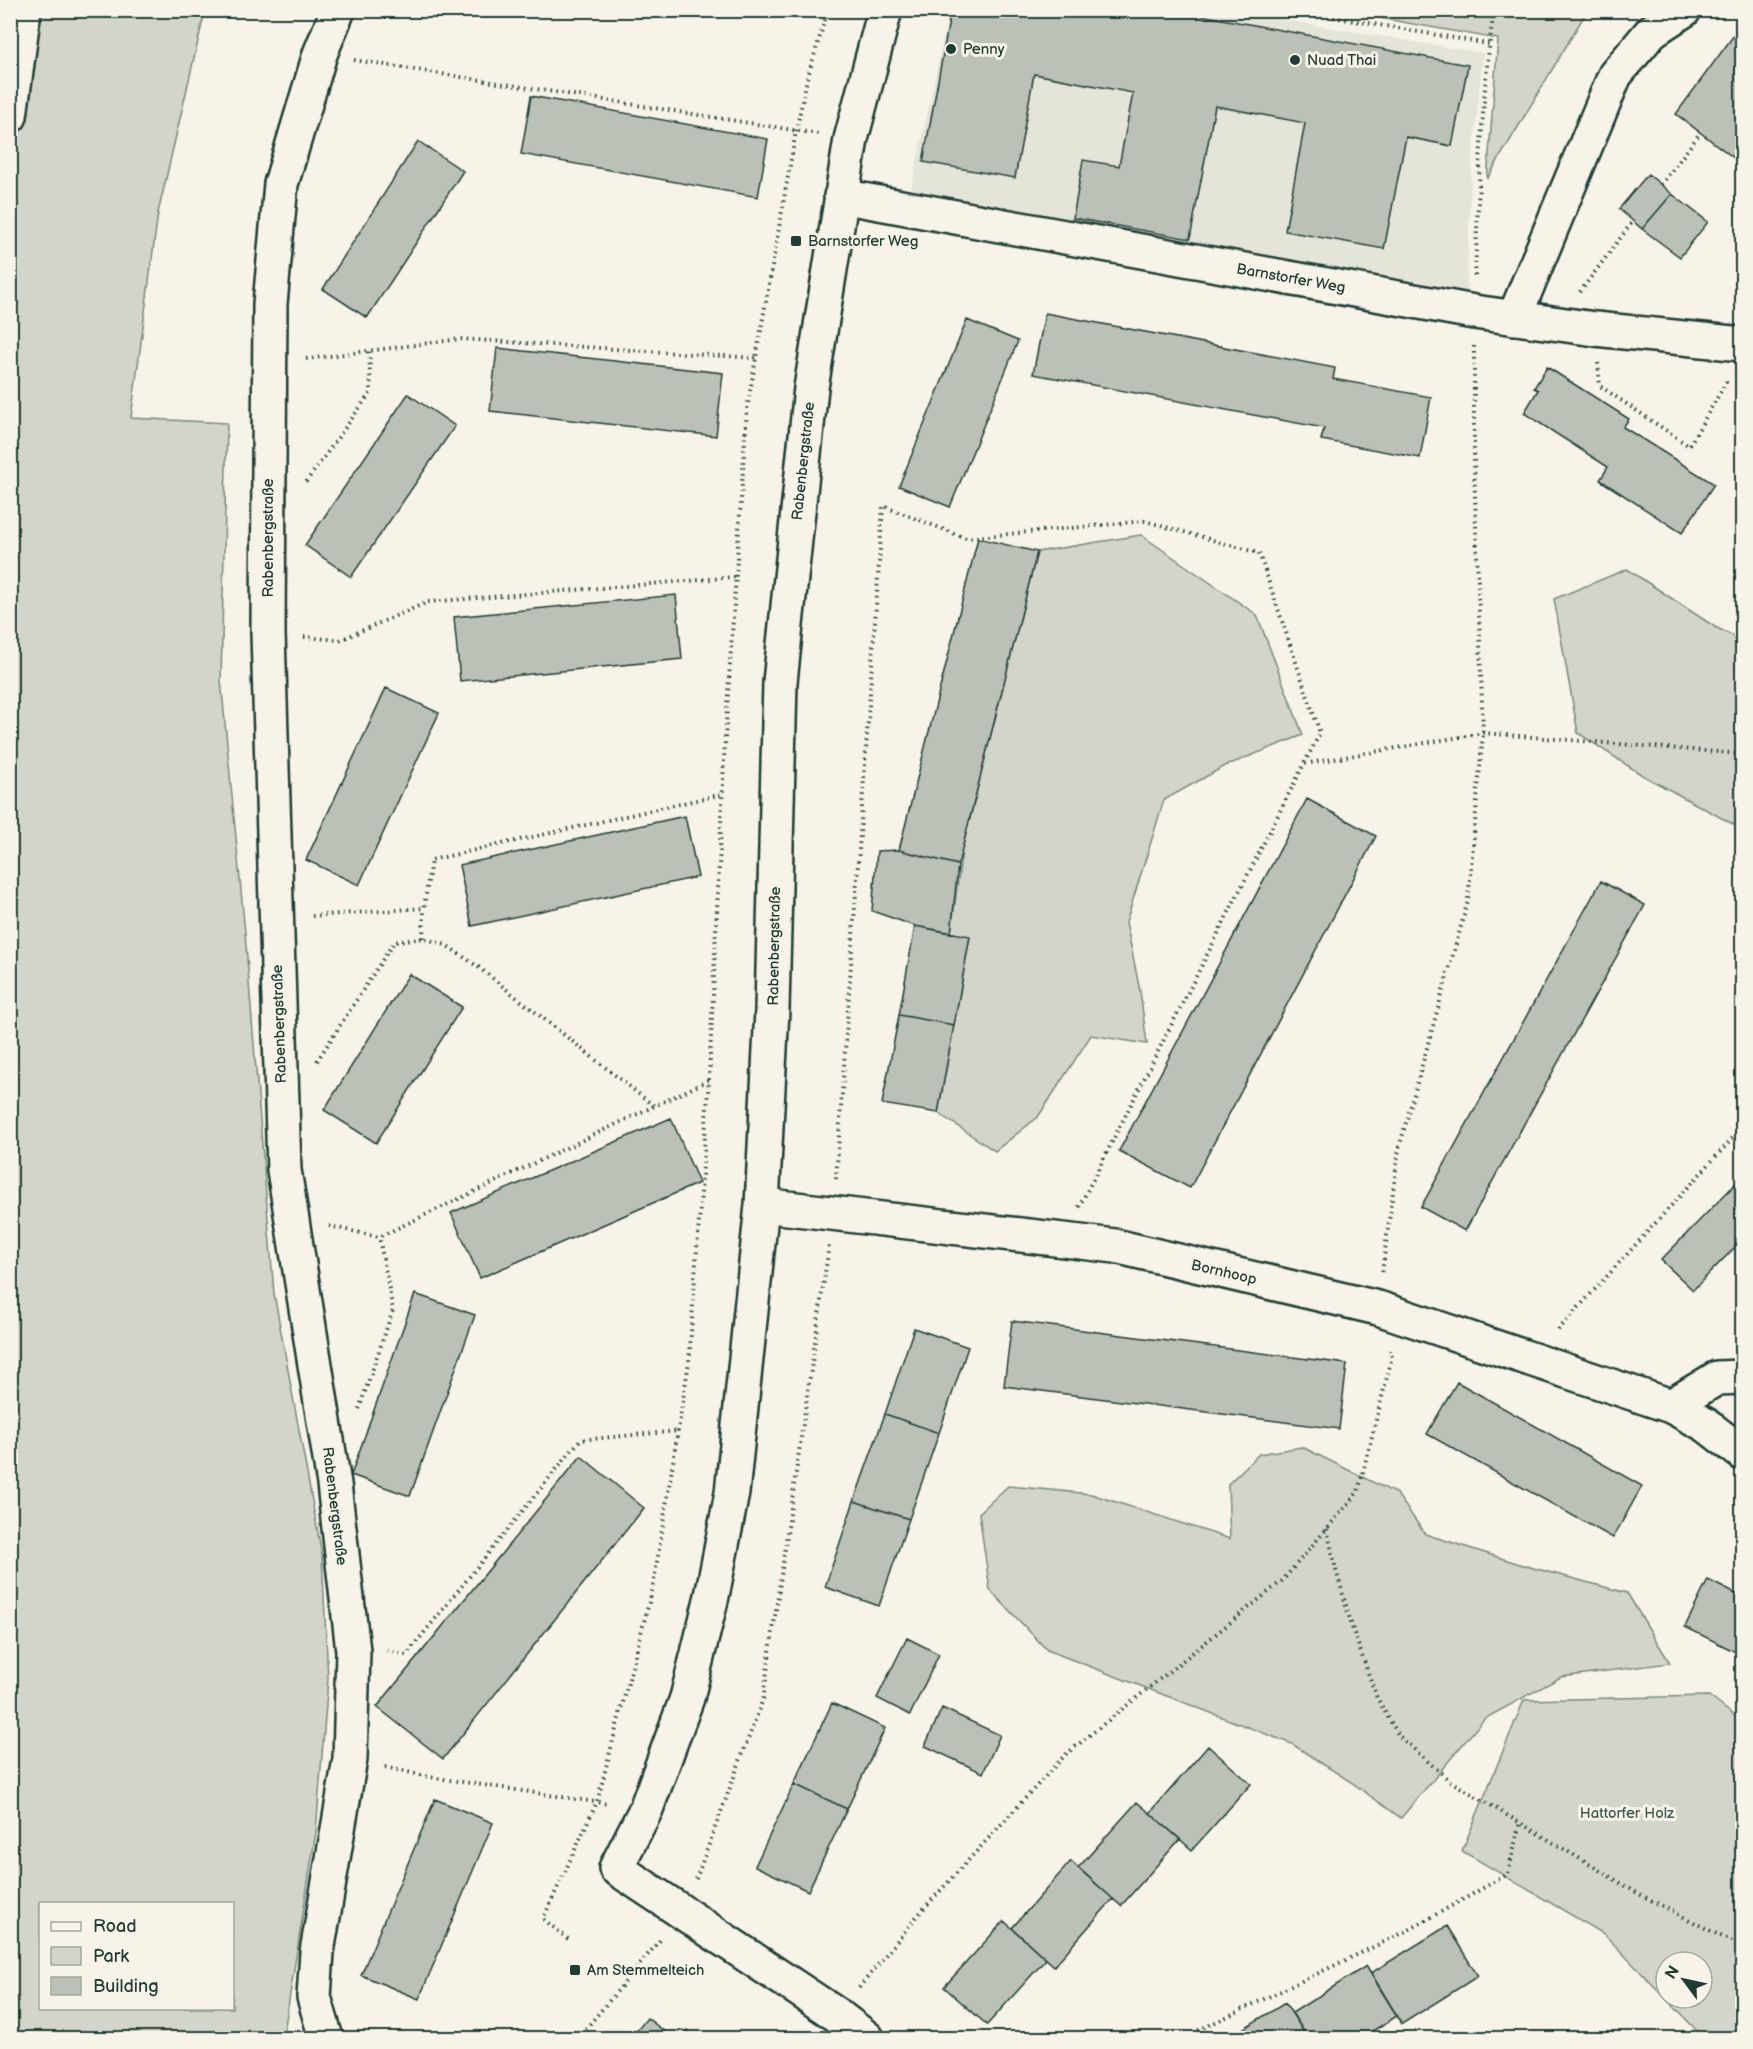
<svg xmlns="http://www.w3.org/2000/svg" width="1753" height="2049" font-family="'Balsamiq Sans',sans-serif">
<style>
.built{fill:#e5e4d9}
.green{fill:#d3d5ca;stroke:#79897f;stroke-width:1.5;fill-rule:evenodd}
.building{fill:#bbc1b6;stroke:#1f3d34;stroke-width:1.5}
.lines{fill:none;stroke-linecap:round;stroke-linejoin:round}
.minor-casing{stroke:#1f3d34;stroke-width:38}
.path{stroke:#1f3d34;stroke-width:4;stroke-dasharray:1.5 4.5;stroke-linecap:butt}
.minor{stroke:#f7f3e8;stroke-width:33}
.poi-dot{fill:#1f3d34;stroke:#f7f3e8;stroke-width:2}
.labels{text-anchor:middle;stroke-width:6;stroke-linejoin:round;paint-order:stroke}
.poi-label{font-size:15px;fill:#1f3d34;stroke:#f7f3e8;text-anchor:start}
.street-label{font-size:15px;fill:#1f3d34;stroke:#f7f3e8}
.park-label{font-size:15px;fill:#435b52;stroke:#f7f3e8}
</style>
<rect width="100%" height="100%" fill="#f7f3e8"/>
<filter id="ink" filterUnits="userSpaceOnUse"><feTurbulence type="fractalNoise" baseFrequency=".0167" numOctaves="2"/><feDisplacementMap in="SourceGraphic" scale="12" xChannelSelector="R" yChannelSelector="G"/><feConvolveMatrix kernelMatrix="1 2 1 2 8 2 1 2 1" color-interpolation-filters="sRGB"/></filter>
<g filter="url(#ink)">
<path class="built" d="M 949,11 L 1229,11 L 1483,53 L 1471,176 L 1466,305 L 908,203 Z"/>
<path class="green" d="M 32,11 L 205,11 L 158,213 L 131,418 L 227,423 L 221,680 L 245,933 L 274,1294 L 322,1555 L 328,1679 L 316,1832 L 283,2038 L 11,2038 L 11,206 ZM 40,1904 L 232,1904 L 232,2008 L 40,2008 Z
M 1340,11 L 1587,11 L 1487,179 L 1498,39 Z
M 1141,535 L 1257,615 L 1303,735 L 1225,766 L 1164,800 L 1126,922 L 1140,991 L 1147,1044 L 1091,1035 L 1038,1117 L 995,1151 L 938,1113 L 970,937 L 951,933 L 962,850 L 1037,552 Z
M 1627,569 L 1715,627 L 1742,640 L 1742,829 L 1642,775 L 1578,733 L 1554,599 Z
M 1302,1447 L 1397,1494 L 1425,1534 L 1526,1566 L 1627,1593 L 1670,1663 L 1561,1677 L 1484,1719 L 1401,1818 L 1351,1782 L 1292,1744 L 1047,1650 L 990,1590 L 979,1513 L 1008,1486 L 1091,1494 L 1230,1539 L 1228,1484 L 1259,1454 Z
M 1709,1696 L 1742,1722 L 1742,2038 L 1704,2038 L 1604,1934 L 1462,1851 L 1524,1700 ZM 1666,1962 L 1702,1962 L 1702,1998 L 1666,1998 Z"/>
<path class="building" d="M 951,10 L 1174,10 L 1468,65 L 1452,146 L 1406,137 L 1384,249 L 1285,231 L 1305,123 L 1215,106 L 1190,239 L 1073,218 L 1083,160 L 1119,166 L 1133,93 L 1034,74 L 1015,178 L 923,162 Z
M 1742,24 L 1742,164 L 1676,114 Z
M 531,96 L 768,139 L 758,197 L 521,154 Z
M 418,141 L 463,171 L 367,318 L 323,289 Z
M 1648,174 L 1672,194 L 1642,229 L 1619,209 Z
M 1672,194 L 1708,222 L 1680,257 L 1642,229 Z
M 1045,313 L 1335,368 L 1333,379 L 1431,397 L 1420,458 L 1321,440 L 1324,428 L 1033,374 Z
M 967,320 L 1018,341 L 950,507 L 899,486 Z
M 497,348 L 723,373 L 716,436 L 490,411 Z
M 1547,367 L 1629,419 L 1623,427 L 1714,484 L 1682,533 L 1600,480 L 1608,467 L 1524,413 L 1538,390 L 1534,388 Z
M 408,394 L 455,426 L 351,577 L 305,545 Z
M 978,538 L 1037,552 L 958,865 L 899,850 Z
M 676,595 L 682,659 L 460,681 L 454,617 Z
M 386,688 L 439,713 L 359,885 L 306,860 Z
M 1307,799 L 1376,836 L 1190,1188 L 1119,1151 Z
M 685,816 L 698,877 L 472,926 L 459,865 Z
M 899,850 L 958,865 L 951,933 L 915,926 L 872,911 L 877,851 Z
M 1601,881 L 1645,905 L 1465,1231 L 1421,1207 Z
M 915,926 L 970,936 L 954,1025 L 899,1015 Z
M 409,974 L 462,1007 L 376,1143 L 324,1110 Z
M 899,1015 L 954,1025 L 938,1113 L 882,1104 Z
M 671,1118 L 699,1183 L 480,1278 L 451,1213 Z
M 1742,1177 L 1742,1240 L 1693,1290 L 1661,1260 Z
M 415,1294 L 475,1315 L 410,1496 L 351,1475 Z
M 1012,1321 L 1347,1364 L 1339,1429 L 1004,1386 Z
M 914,1328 L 968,1347 L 939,1433 L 885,1414 Z
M 1457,1382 L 1642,1486 L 1613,1538 L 1427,1434 Z
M 885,1414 L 939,1433 L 909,1519 L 854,1501 Z
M 581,1456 L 644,1508 L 443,1759 L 377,1707 Z
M 854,1501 L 909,1519 L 879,1606 L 825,1587 Z
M 1708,1580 L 1742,1597 L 1742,1655 L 1685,1627 Z
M 907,1638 L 939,1654 L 910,1715 L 877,1698 Z
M 832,1703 L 885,1728 L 847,1809 L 794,1784 Z
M 942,1708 L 1000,1735 L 983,1773 L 925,1746 Z
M 1208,1746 L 1251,1784 L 1192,1850 L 1150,1813 Z
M 794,1784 L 847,1809 L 808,1891 L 755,1866 Z
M 435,1799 L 493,1823 L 419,1999 L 361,1975 Z
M 1137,1802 L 1180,1839 L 1121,1906 L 1078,1868 Z
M 1071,1861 L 1113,1899 L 1054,1966 L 1012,1928 Z
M 1004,1921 L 1046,1959 L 987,2025 L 944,1987 Z
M 1447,1926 L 1478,1976 L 1402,2024 L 1371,1973 Z
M 1366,1966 L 1397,2016 L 1361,2038 L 1308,2038 L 1292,2013 Z
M 1285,2003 L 1308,2038 L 1228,2038 Z
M 647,2018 L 673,2038 L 631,2038 Z
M 687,2030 L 699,2038 L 681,2038 Z"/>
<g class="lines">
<defs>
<path id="minor" d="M 10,116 L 24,10
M 841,196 L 1474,312 L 1595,329 L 1742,344
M 1514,318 L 1615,75 L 1652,31 L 1684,10
M 762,1205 L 1115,1246 L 1378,1308 L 1671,1406 L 1706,1425 L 1742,1453
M 1671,1406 L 1717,1378 L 1742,1377
M 326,2038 L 314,1997 L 317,1952 L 350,1759 L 353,1651 L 334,1484 L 284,1170 L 268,633 L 270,304 L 281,184 L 320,54 L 338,10
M 867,2038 L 837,2015 L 616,1868 L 646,1809 L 687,1698 L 712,1596 L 732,1493 L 762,1205 L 772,1010 L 780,682 L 811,388 L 851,139 L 885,10"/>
</defs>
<use href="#minor" class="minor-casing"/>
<path class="path" d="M 1292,10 L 1489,44
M 354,60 L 818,134
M 1661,185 L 1700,133
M 1475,276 C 1479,187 1481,98 1494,10
M 1580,292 L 1633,221
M 306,359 L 460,339 L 756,358
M 1598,363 L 1600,386 L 1689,446 L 1728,379
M 306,482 L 371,392 L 369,351
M 304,637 L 340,640 L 428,602 L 736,577
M 312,916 L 424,908 L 431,860 L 723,794
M 423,938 L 424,909
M 317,1061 L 394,942 L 423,938 L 446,945 L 477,966 L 654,1106
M 836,1179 L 883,506 L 966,538 L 1145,521 L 1259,553 L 1320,733 L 1304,764
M 1079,1207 L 1304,764 L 1483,733 L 1742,754
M 329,1226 L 379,1237 L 709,1080
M 1382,1272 L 1399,1148 L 1468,901 L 1483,733 L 1474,464 L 1474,346
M 1558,1330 L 1742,1128
M 359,1409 L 393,1310 L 379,1237
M 1327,1529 L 1336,1570 L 1353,1630 L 1377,1698 L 1399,1736 L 1450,1781 L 1639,1894 L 1742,1947
M 387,1650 L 406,1655 L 580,1440 L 678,1431
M 385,1767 L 430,1777 L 609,1804
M 696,1879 L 763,1699 L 829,1246
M 568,1939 L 543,1919 L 597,1802 L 653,1587 L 689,1362 L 709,1080 L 725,739 L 747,409 L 796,131 L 807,79 L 828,10
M 859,1988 L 917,1916 L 1065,1755 L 1282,1581 L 1358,1492 L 1392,1357 L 1390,1350
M 578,2038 L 661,1939
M 1182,2038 L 1407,1931 L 1508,1874 L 1520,1822"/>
<use href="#minor" class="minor"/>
</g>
</g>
<g class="poi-dot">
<circle cx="951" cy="49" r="6"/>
<circle cx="1295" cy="60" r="6"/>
<rect x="790" y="235" width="12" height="12" rx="3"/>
<rect x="569" y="1964" width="12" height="12" rx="3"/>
</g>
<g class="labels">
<g class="poi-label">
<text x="963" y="54">Penny</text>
<text x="1307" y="65">Nuad Thai</text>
<text x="808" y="246">Barnstorfer Weg</text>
<text x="587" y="1975">Am Stemmelteich</text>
</g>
<g class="street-label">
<text transform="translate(1291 278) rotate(10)" y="5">Barnstorfer Weg</text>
<text transform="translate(803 461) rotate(-84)" y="5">Rabenbergstraße</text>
<text transform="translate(268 538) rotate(-90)" y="5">Rabenbergstraße</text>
<text transform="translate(774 946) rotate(-89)" y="5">Rabenbergstraße</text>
<text transform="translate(279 1024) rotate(-92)" y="5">Rabenbergstraße</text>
<text transform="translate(1224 1272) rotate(13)" y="5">Bornhoop</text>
<text transform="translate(335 1506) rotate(83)" y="5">Rabenbergstraße</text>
</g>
<g class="park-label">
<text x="1627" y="1818">Hattorfer Holz</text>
</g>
</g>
<rect width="1753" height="2049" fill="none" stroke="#f7f3e8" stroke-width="36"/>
<rect x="18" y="18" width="1717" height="2013" fill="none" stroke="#1f3d34" stroke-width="2" filter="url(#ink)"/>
<rect x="39" y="1902" width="195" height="108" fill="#f7f3e8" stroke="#a1aaa0" stroke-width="1.5"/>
<rect x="51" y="1922" width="30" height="9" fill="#f7f3e8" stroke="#a1aaa0" stroke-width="1.5"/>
<text x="93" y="1932" font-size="18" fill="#1f3d34">Road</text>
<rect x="51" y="1947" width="30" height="18" fill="#d3d5ca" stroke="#a1aaa0" stroke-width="1.5"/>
<text x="93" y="1962" font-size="18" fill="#1f3d34">Park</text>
<rect x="51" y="1977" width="30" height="18" fill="#bbc1b6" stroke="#a1aaa0" stroke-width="1.5"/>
<text x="93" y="1992" font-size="18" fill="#1f3d34">Building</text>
<g transform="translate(1684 1980) rotate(303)"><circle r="28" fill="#f7f3e8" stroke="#a1aaa0" stroke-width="1.5"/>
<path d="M0-4.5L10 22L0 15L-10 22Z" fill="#1f3d34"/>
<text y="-9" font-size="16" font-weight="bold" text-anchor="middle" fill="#1f3d34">N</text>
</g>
</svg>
